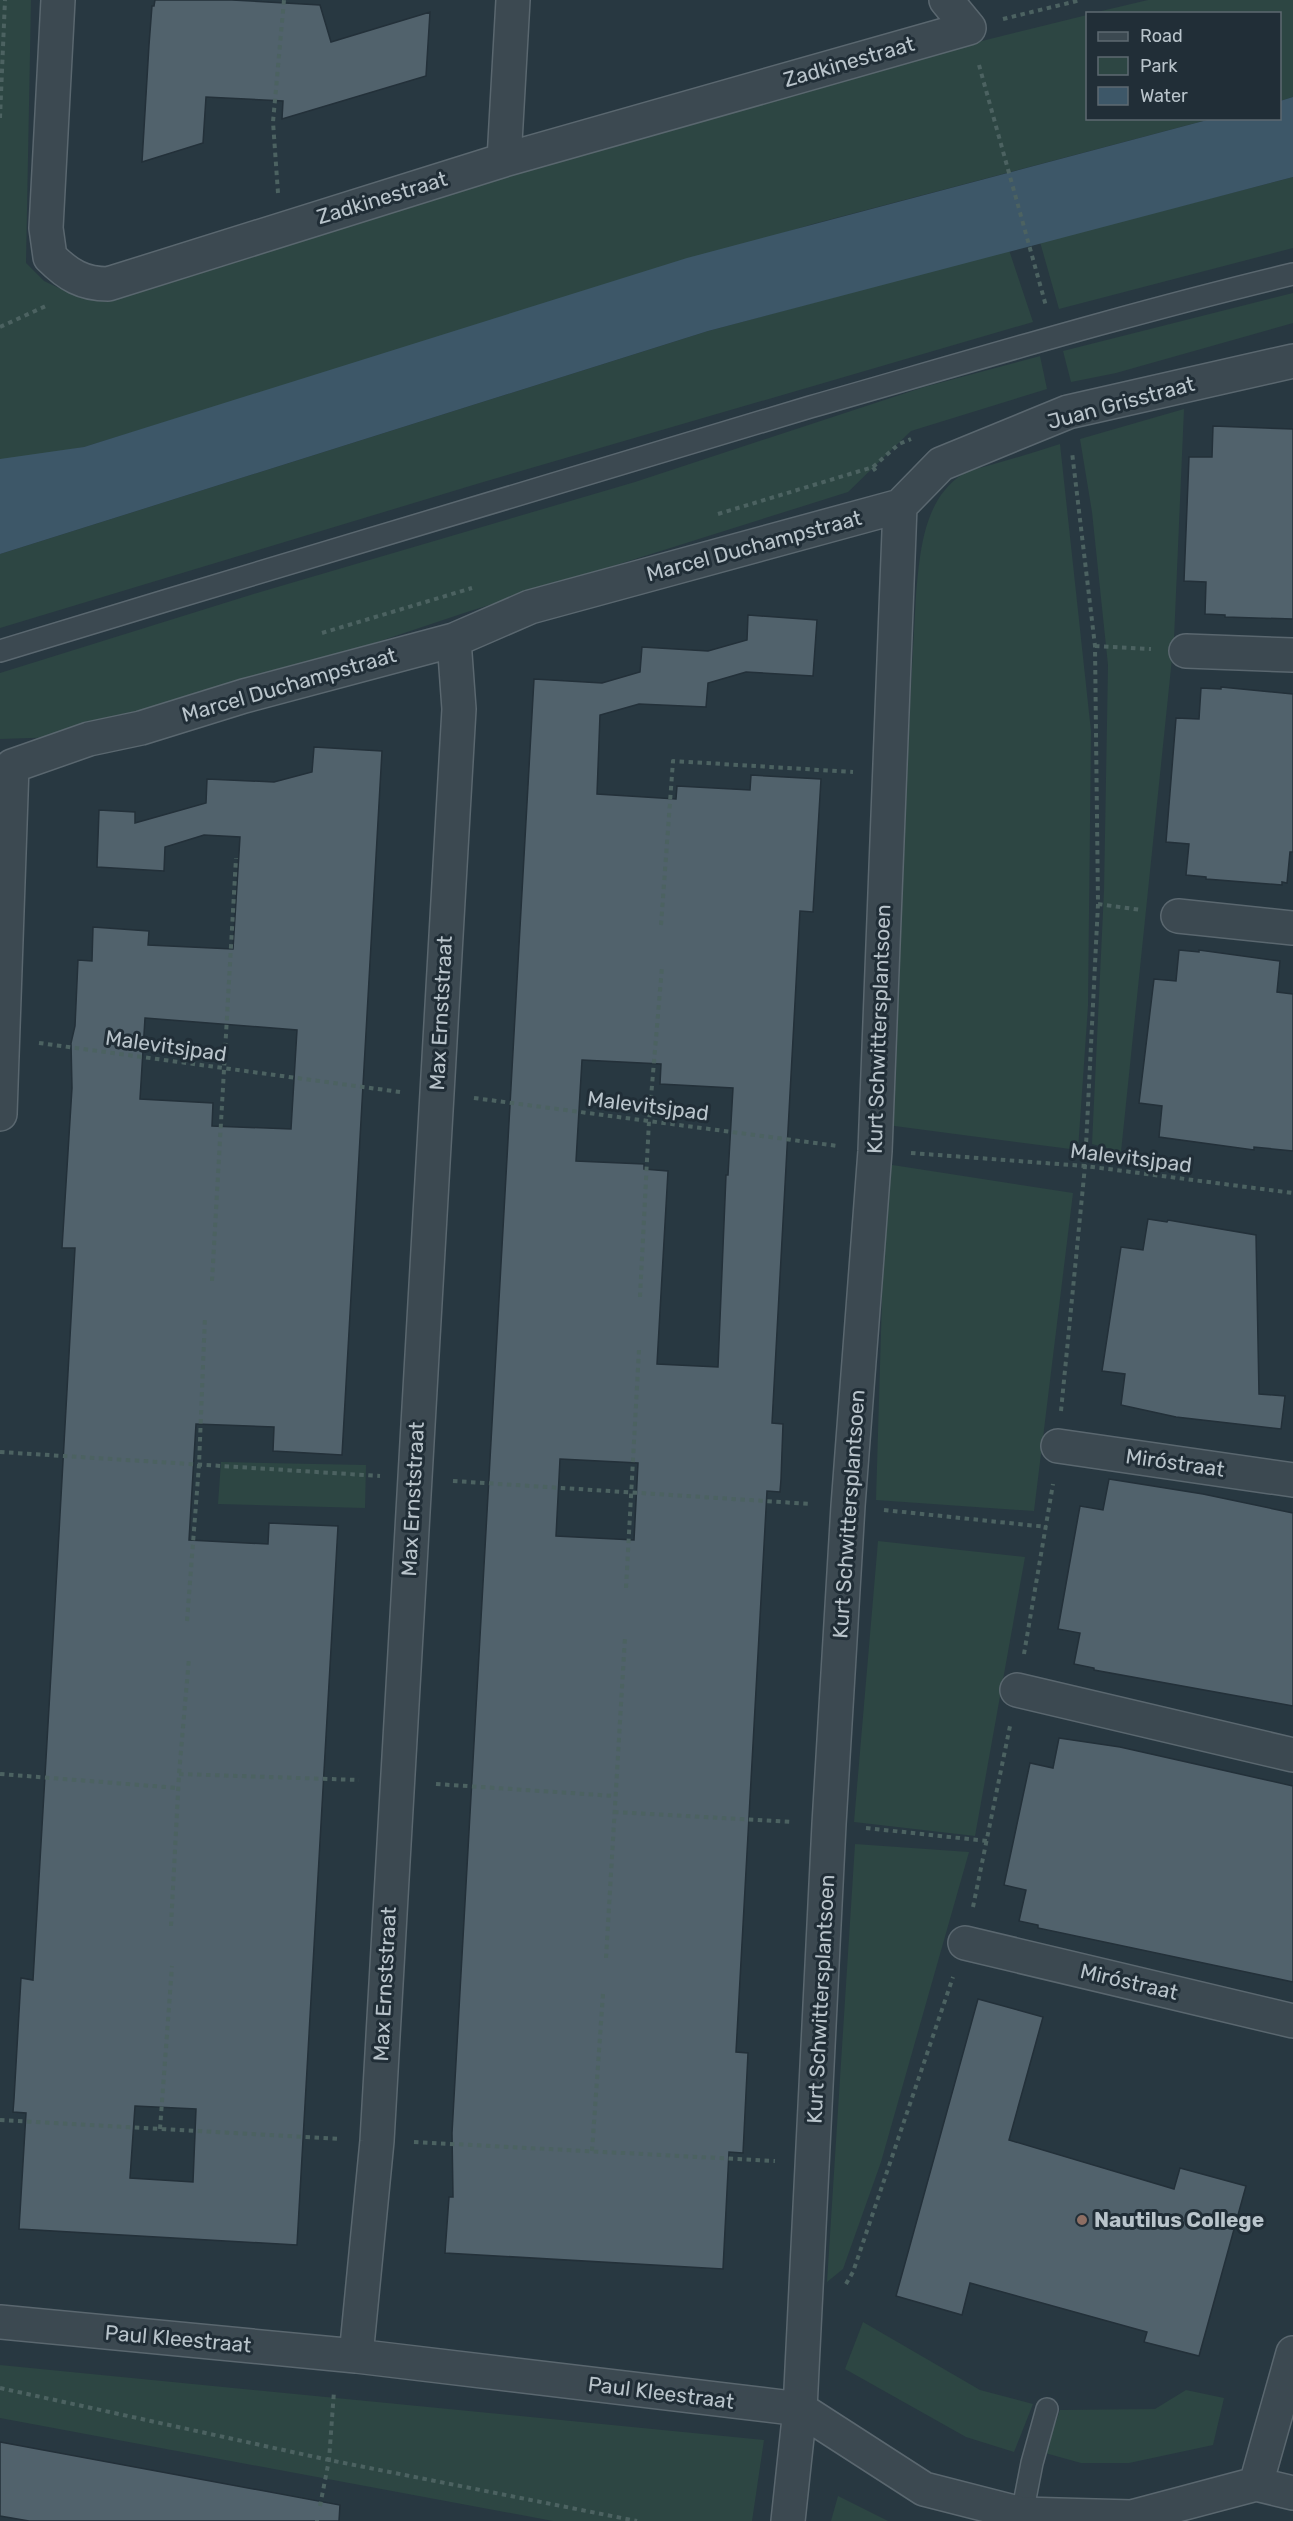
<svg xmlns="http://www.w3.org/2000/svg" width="1293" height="2521" font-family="Rubik,sans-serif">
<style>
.green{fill:#2d4643}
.water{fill:#3d5768}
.building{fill:#51626c;stroke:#233039;stroke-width:1.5;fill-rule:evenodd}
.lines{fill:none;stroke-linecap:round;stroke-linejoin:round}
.service-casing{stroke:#5a676f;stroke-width:24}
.minor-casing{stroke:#5a676f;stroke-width:36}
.path{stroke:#4c6261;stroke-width:4;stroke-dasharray:4.5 4.5;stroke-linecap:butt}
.service{stroke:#3c4951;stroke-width:21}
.minor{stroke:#3c4951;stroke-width:33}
.education-dot{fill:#8d6e63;stroke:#212e37;stroke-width:2}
.labels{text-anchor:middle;stroke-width:6;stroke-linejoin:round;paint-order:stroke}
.street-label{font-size:21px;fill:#b9c4cb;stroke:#212e37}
.poi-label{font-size:21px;font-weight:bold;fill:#b9c4cb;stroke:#212e37;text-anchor:start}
</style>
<rect width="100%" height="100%" fill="#283841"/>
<path class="green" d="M 0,0 L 31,0 L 26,263 L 44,281 L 59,288 L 107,299 L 283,243 L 817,82 L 1087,15 L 1088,118 L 1211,119 L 813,224 L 84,447 L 0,462 Z
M 1148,0 L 1293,0 L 1293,97 L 1280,101 L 1280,14 L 1093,13 Z
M 1293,177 L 1293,248 L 1059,309 L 1040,242 Z
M 1009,250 L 1033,322 L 480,483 L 0,628 L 0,554 L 708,331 Z
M 1293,293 L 1293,323 L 1116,373 L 1071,382 L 1063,351 Z
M 1040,356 L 1047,389 L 911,431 L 848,492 L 467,612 L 213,697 L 61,737 L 0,739 L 0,673 L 257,593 L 635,482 L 924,387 Z
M 1184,409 L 1174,639 L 1121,1152 L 1092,1144 L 1104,891 L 1108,665 L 1092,512 L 1080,439 Z
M 1060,444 L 1091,731 L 1088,1006 L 1078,1150 L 887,1125 L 916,595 C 920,553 923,499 963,474 C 972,469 984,467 994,464 C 1016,458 1038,451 1060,444 Z
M 886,1164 L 1073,1193 L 1034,1511 L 876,1500 Z
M 221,1462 L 366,1465 L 365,1508 L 218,1504 Z
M 878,1541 L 1025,1557 L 975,1836 L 854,1822 Z
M 855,1844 L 969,1852 L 881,2162 L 843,2269 L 827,2282 Z
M 863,2322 L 980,2390 L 1033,2404 L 1014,2452 L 966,2437 L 845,2369 Z
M 0,2365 L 764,2440 L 752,2521 L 553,2521 L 0,2418 Z
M 1186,2390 L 1224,2398 L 1213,2445 L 1129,2463 L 1081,2463 L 1045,2453 L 1060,2410 L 1155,2409 Z
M 838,2496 L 888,2521 L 831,2521 Z"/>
<path class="water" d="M 1293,97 L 1293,177 L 708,331 L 0,554 L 0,459 L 84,447 L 687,258 L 1211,119 L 1280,118 L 1280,101 Z"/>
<path class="building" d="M 155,0 L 232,0 L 320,5 L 331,42 L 430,12 L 426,76 L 282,119 L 283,101 L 206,97 L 203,143 L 142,162 L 149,45 L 152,6 L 154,6 Z
M 1213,426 L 1293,429 L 1293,619 L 1225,617 L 1225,615 L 1205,614 L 1206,582 L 1184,581 L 1189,457 L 1212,457 Z
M 748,615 L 817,620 L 813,676 L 746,672 L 708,683 L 706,707 L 639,704 L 600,715 L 597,794 L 676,799 L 677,786 L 750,790 L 751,775 L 821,779 L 813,912 L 800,911 L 772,1423 L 783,1424 L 781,1479 L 780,1492 L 767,1491 L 736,2052 L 748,2053 L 743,2153 L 729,2152 L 723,2269 L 445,2253 L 449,2197 L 453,2197 L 452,2133 L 534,679 L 602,683 L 640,672 L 642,647 L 708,651 L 747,640 ZM 582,1060 L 661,1064 L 660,1084 L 733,1088 L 728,1175 L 726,1175 L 718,1367 L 657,1364 L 668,1171 L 644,1169 L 644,1164 L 576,1161 ZM 560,1459 L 638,1463 L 634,1540 L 556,1536 Z
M 1221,687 L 1293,694 L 1293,852 L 1290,852 L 1287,883 L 1282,882 L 1282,885 L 1206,879 L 1206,877 L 1186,875 L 1189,844 L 1166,842 L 1176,718 L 1199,719 L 1201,688 L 1221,689 Z
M 314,747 L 382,751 L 342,1455 L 273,1451 L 274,1427 L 196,1424 L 189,1540 L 268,1544 L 269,1523 L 338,1526 L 297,2245 L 19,2229 L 26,2113 L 13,2112 L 14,2099 L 21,1978 L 33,1980 L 53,1639 L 75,1248 L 62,1248 L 72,1088 L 71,1043 L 75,1026 L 78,960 L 92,961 L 93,927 L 149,931 L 148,945 L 233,949 L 240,837 L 204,835 L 165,847 L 164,871 L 97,867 L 99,810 L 135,812 L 135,823 L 206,803 L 207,779 L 274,782 L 312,772 ZM 145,1018 L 297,1030 L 291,1129 L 212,1126 L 213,1103 L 140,1099 ZM 135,2106 L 196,2109 L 193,2182 L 130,2178 Z
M 1179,950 L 1199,952 L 1199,950 L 1280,961 L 1277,992 L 1293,994 L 1293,1151 L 1254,1147 L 1254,1150 L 1159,1137 L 1162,1106 L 1139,1103 L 1154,979 L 1176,981 Z
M 1148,1219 L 1167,1222 L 1168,1220 L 1256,1235 L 1259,1394 L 1285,1396 L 1281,1429 L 1176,1417 L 1121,1405 L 1125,1374 L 1102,1371 L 1121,1247 L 1143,1250 Z
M 1109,1479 L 1203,1494 L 1293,1513 L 1293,1706 L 1094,1670 L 1094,1668 L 1074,1664 L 1080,1633 L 1058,1629 L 1069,1567 L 1080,1506 L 1103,1510 Z
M 1059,1738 L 1120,1747 L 1293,1786 L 1293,1982 L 1038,1928 L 1038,1925 L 1019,1921 L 1026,1890 L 1004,1885 L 1030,1763 L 1053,1768 Z
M 978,1999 L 1043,2017 L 1009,2140 L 1174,2189 L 1180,2168 L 1246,2186 L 1199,2356 L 1144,2342 L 1147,2332 L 970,2283 L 962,2315 L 896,2296 Z
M 0,2442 L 340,2505 L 339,2521 L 29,2521 L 0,2516 Z"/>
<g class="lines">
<defs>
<path id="service" d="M 0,651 C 270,569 540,486 810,407 C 971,361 1130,313 1293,274
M 1022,2514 L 1032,2463 L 1047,2409"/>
<path id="minor" d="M 58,0 L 46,228 L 50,257 C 68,275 83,284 108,284 L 504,160 L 969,28 L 946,0
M 504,160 L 513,0
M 900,506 L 941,464 L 1068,412 L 1293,361
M 1186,651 L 1293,655
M 1178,916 L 1293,928
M 0,1114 L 12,766 L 89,739 L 141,728 L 244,696 L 454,640 L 530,607 L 900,506
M 1058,1446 L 1293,1480
M 1017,1690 L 1293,1755
M 965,1943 L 1293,2021
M 0,2322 L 356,2356 L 800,2409 L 924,2489 L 1022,2514 L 1132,2517 L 1256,2484 L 1293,2493
M 356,2356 L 377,2141 L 459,709 L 454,640
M 1256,2484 L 1293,2353
M 788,2521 L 800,2409 L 829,1824 L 848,1506 L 875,1151 L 900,506"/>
</defs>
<use href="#service" class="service-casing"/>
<use href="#minor" class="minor-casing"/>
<path class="path" d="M 1003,19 L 1081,0
M 979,65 L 1046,306
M 0,118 L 5,0
M 278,193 L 273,122 L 284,0
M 0,327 L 48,305
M 873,467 L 899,444 L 911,439
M 718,514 L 873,467 L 877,473
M 322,633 L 472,588
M 1095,646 L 1151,649
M 1098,904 L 1141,910
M 661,925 L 673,761 L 853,772
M 39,1043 L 400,1092
M 474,1098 L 838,1146
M 911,1153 L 1085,1166 L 1293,1193
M 212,1281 L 236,858
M 640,1297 L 649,1121 L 662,967
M 1061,1411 L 1085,1166 L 1098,904 L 1095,646 L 1072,452
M 0,1452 L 380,1476
M 453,1481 L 811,1504
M 884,1510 L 1047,1527
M 626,1588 L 639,1350
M 187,1621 L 199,1465 L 205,1316
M 1024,1654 L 1053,1484
M 0,1774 L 178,1788
M 179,1774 L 359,1780
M 436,1784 L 615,1796
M 614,1812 L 792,1822
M 866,1828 L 987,1841
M 973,1907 L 1010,1726
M 171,1926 L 179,1774 L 189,1658
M 606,1958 L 625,1637
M 0,2120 L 341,2139
M 160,2129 L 172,1966
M 414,2142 L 775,2161
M 592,2151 L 603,1994
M 846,2284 L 853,2272 L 953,1977
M 0,2388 L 329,2460 L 637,2521
M 320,2506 L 329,2460 L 334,2391
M 317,2521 L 317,2520"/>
<use href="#service" class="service"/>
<use href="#minor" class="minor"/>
</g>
<circle class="education-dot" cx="1082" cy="2220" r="6"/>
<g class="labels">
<g class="street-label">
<text transform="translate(849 62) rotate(-16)" y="7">Zadkinestraat</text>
<text transform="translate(382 198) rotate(-17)" y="7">Zadkinestraat</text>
<text transform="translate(1121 403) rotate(-15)" y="7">Juan Grisstraat</text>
<text transform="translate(754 546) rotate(-15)" y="7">Marcel Duchampstraat</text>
<text transform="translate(289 685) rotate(-16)" y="7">Marcel Duchampstraat</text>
<text transform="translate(441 1013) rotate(-87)" y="7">Max Ernststraat</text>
<text transform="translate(879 1029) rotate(-88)" y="7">Kurt Schwittersplantsoen</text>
<text transform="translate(166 1046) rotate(8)" y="7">Malevitsjpad</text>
<text transform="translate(648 1106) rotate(7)" y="7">Malevitsjpad</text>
<text transform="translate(1131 1158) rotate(7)" y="7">Malevitsjpad</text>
<text transform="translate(1175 1463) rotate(8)" y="7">Miróstraat</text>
<text transform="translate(413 1499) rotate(-87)" y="7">Max Ernststraat</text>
<text transform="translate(849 1514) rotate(-86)" y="7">Kurt Schwittersplantsoen</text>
<text transform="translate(1129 1982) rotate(13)" y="7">Miróstraat</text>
<text transform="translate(385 1984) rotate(-87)" y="7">Max Ernststraat</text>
<text transform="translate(821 1999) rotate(-87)" y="7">Kurt Schwittersplantsoen</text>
<text transform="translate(178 2339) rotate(5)" y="7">Paul Kleestraat</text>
<text transform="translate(661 2393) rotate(7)" y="7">Paul Kleestraat</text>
</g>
<g class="poi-label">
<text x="1094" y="2227">Nautilus College</text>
</g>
</g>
<rect x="1086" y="12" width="195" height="108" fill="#212e37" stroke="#5e6a72" stroke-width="1.5"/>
<rect x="1098" y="32" width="30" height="9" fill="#3c4951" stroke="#5e6a72" stroke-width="1.5"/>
<text x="1140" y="42" font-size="18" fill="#b9c4cb">Road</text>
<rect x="1098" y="57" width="30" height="18" fill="#2d4643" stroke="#5e6a72" stroke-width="1.5"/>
<text x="1140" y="72" font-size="18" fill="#b9c4cb">Park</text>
<rect x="1098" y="87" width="30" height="18" fill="#3d5768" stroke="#5e6a72" stroke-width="1.5"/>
<text x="1140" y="102" font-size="18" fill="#b9c4cb">Water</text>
</svg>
